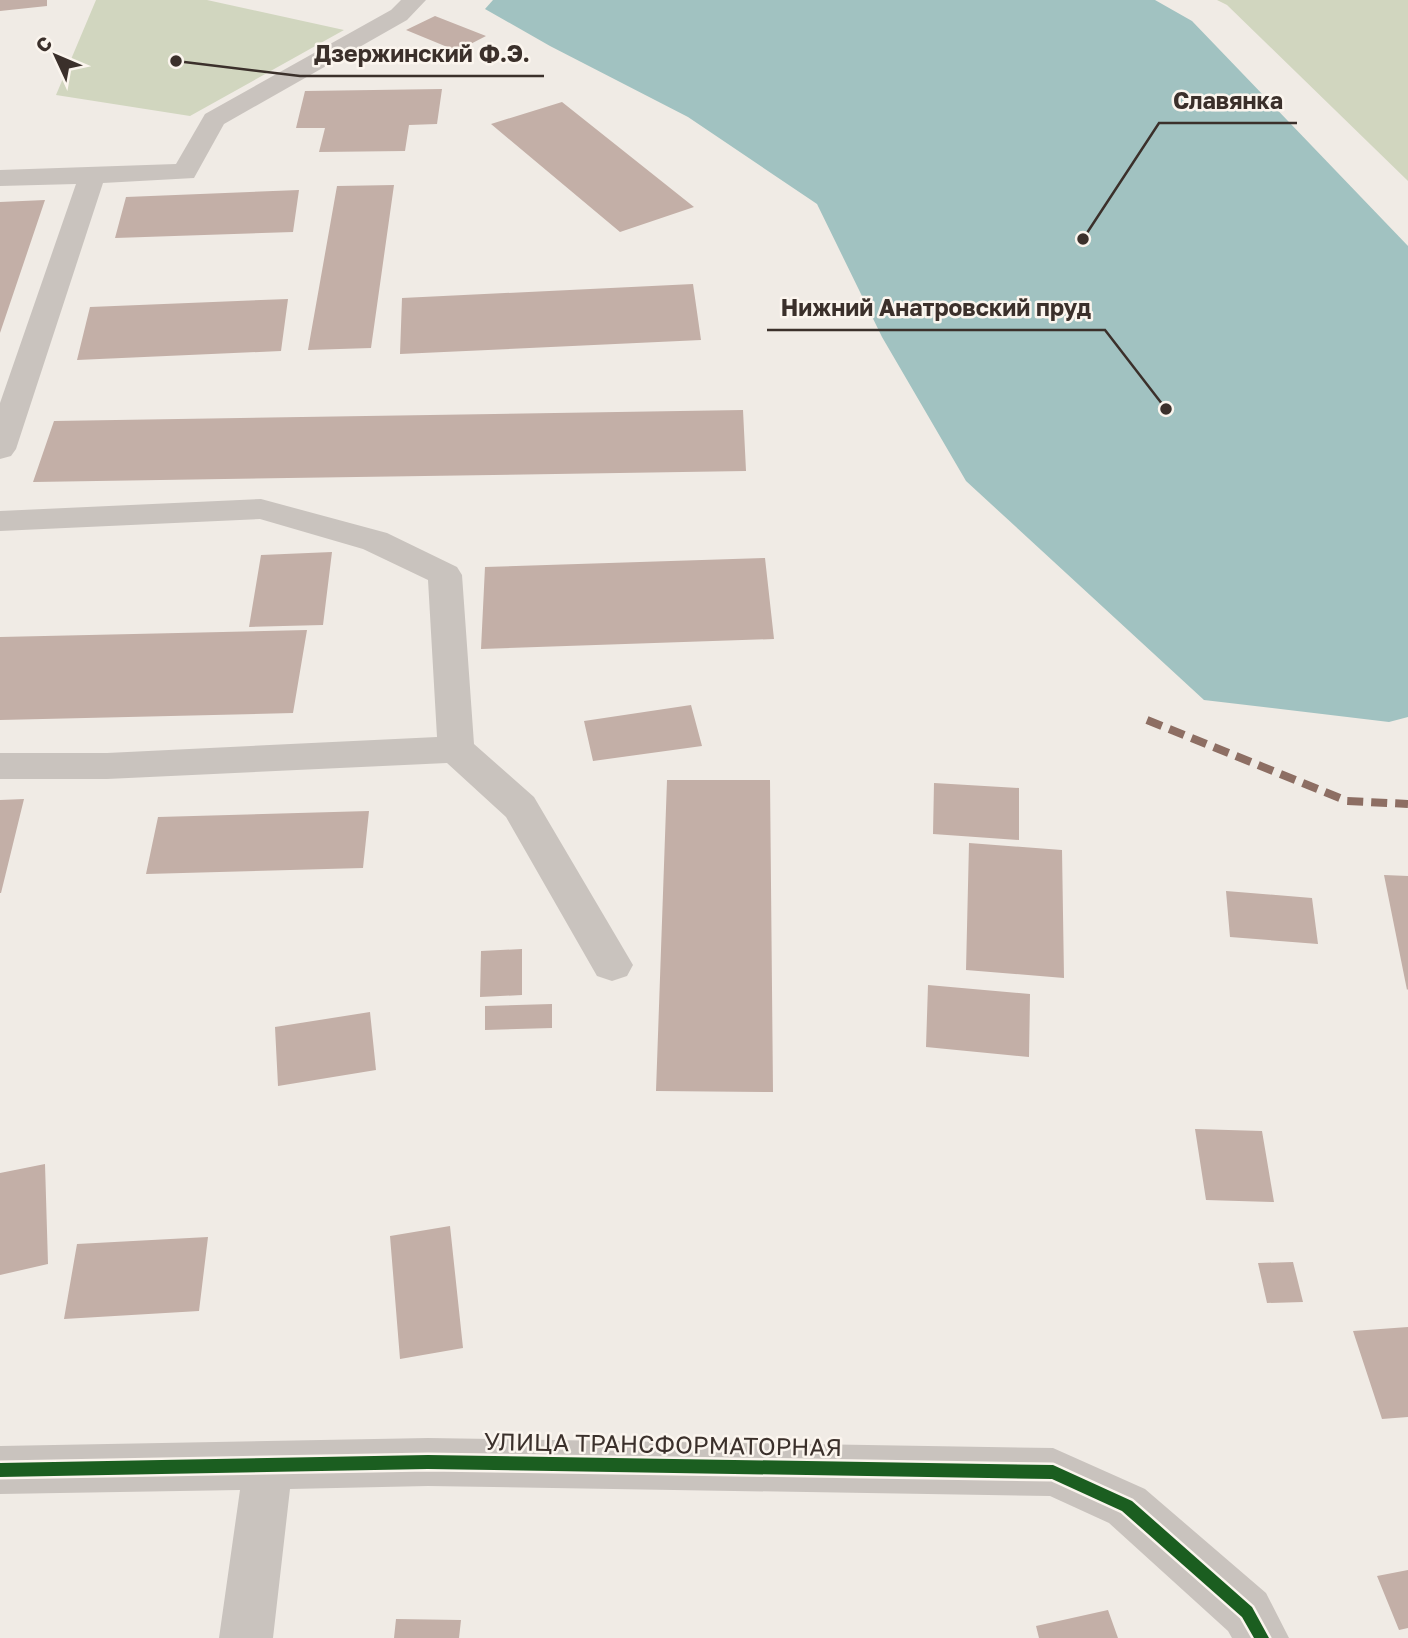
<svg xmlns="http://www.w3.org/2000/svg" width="1408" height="1638" font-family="'Golos Text',sans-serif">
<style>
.green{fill:#d1d6bf}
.water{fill:#a1c2c1}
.building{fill:#c3afa7}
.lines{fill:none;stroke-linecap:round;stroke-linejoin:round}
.minor{fill:#c9c3be;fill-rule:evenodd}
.quiet{stroke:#8d6e63;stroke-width:8;stroke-dasharray:16 8;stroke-linecap:butt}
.cycleway-casing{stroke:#fbf5ee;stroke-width:5}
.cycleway{fill:#1b5e20;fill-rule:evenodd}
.labels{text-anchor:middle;stroke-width:5;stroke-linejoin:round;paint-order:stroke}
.near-street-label{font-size:24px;fill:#3b302b;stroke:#fbf5ee}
.leader{fill:none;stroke:#3b302b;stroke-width:2.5}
.callout-dot{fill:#3b302b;stroke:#fbf5ee;stroke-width:2.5}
.callout-label{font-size:23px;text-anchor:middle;font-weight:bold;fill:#3b302b;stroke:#fbf5ee;stroke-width:5;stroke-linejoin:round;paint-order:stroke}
</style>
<rect width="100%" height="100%" fill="#f0ebe5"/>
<path class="green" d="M 96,0 L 207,0 L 344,30 L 190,116 L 56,95 Z
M 1217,0 L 1408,0 L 1408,181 L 1227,5 Z"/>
<path class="water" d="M 493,0 L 1155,0 L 1192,21 L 1408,246 L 1408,717 L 1389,722 L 1204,700 L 966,481 L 882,337 L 817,204 L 688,117 L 550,46 L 485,9 Z"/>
<path class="building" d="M 0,0 L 47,0 L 47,6 L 0,11 Z
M 435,16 L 486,36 L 457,51 L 406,30 Z
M 442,89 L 437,124 L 409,125 L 405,151 L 319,152 L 325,128 L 296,128 L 305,91 Z
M 562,102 L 694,207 L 620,232 L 491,124 Z
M 394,185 L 371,348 L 308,350 L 337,186 Z
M 299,190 L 293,232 L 115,238 L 126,197 Z
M 45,200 L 0,333 L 0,202 Z
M 693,284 L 701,340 L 400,354 L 402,298 Z
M 288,299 L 281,351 L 77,360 L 90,307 Z
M 743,410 L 746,471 L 33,482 L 54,421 Z
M 332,552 L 323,625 L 249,627 L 261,555 Z
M 765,558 L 774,639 L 481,649 L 485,567 Z
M 307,630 L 293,713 L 0,720 L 0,637 Z
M 691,705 L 702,746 L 593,761 L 584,721 Z
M 667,780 L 770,780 L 773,1092 L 656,1091 Z
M 934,783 L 1019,788 L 1019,840 L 933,834 Z
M 24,799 L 1,893 L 0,893 L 0,800 Z
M 369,811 L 363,868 L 146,874 L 158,817 Z
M 969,843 L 1062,850 L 1064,978 L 966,970 Z
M 1384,875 L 1408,876 L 1408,989 L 1407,990 Z
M 1226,891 L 1312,898 L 1318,944 L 1230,937 Z
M 522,949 L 522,995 L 480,997 L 481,951 Z
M 928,985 L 1030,994 L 1029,1057 L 926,1047 Z
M 552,1004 L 552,1028 L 485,1030 L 485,1006 Z
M 370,1012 L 376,1070 L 278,1086 L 275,1027 Z
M 1195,1129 L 1262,1131 L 1274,1202 L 1206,1200 Z
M 45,1164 L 48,1264 L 0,1275 L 0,1173 Z
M 450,1226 L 463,1348 L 400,1359 L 390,1236 Z
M 208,1237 L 199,1311 L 64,1319 L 77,1244 Z
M 1293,1262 L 1303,1302 L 1267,1303 L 1258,1263 Z
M 1408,1327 L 1408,1417 L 1382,1419 L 1353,1331 Z
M 1408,1570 L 1408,1628 L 1399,1630 L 1377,1576 Z
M 1108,1610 L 1118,1638 L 1039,1638 L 1036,1626 Z
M 396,1619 L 461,1620 L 459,1638 L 394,1638 Z"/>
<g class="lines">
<path class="minor" d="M 401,0 L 426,0 L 407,20 L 224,124 L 194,178 L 103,183 L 16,449 L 11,456 L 0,459 L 0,403 L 76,184 L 0,186 L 0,170 L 176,164 L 205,114 L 391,10 Z
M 261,499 L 387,533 L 457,567 L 462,575 L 474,744 L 534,797 L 633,965 L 627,976 L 612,981 L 597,976 L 506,817 L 447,763 L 107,779 L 0,779 L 0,753 L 107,753 L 437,737 L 428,580 L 363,549 L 260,519 L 0,531 L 0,511 Z
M 428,1438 L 1053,1448 L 1145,1489 L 1266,1593 L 1289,1638 L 1232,1638 L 1228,1631 L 1109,1523 L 1050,1496 L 428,1486 L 290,1489 L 273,1638 L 219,1638 L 240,1490 L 0,1494 L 0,1446 Z"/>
<path class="quiet" d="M 1147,720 L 1347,801 L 1408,804"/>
<defs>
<path id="cycleway" d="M 428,1455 L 1053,1465 L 1132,1501 L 1252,1607 L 1269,1638 L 1254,1638 L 1242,1617 L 1122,1511 L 1052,1479 L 428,1469 L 0,1477 L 0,1463 Z"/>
</defs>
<use href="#cycleway" class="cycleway-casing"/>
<use href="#cycleway" class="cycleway"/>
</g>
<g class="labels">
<g class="near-street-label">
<text transform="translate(663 1445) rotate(1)" y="8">УЛИЦА ТРАНСФОРМАТОРНАЯ</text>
</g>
</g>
<path class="leader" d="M176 61L300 76H544M1083 239L1159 123H1297M1166 409L1105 330H767"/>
<g class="callout-dot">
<circle cx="176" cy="61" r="7"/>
<circle cx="1083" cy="239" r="7"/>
<circle cx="1166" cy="409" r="7"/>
</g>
<g class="callout-label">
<text x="422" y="62">Дзержинский Ф.Э.</text>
<text x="1228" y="109">Славянка</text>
<text x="936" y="316">Нижний Анатровский пруд</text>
</g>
<g transform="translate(56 56) rotate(314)" stroke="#fbf5ee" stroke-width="5" paint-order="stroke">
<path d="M0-5L12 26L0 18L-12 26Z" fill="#3b302b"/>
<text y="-10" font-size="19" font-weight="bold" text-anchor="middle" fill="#3b302b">С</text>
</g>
</svg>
